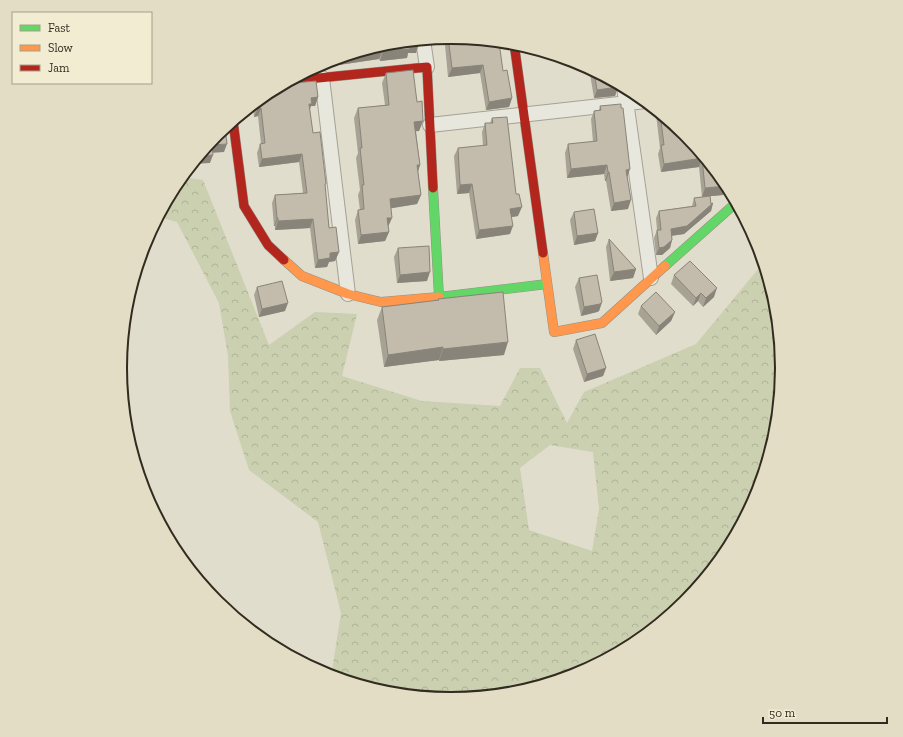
<svg xmlns="http://www.w3.org/2000/svg" width="903" height="737" font-family="'Zilla Slab',serif">
<style>
.forest{fill:url(#forest-crowns);fill-rule:evenodd}
.lines{fill:none;stroke-linecap:round;stroke-linejoin:round}
.street-casing{stroke:#a5a195;stroke-width:16}
.fast-casing{stroke:#959185;stroke-width:10}
.slow-casing{stroke:#959185;stroke-width:10}
.jam-casing{stroke:#959185;stroke-width:10}
.street{stroke:#e8e7dd;stroke-width:14}
.fast{stroke:#63d668;stroke-width:9}
.slow{stroke:#ff974d;stroke-width:9}
.jam{stroke:#b3261e;stroke-width:9}
.wall{fill:#a8a295}
.shaded-wall{fill:#888479}
.building{fill:#c3bcad;stroke:#888479}
.rim{fill:none;stroke:#322b1f;stroke-width:2}
</style>
<defs>
<pattern id="forest-crowns" width="20" height="18" patternUnits="userSpaceOnUse"><rect width="20" height="18" fill="#cbd0b0"/><path d="M2 6a3 3 0 1 1 6 0M12 15a3 3 0 1 1 6 0" fill="none" stroke="#afb397"/></pattern>
</defs>
<rect width="100%" height="100%" fill="#e0ddcc"/>
<path class="forest" d="M 182,177 L 203,180 L 269,345 L 315,312 L 357,314 L 342,376 L 422,401 L 500,406 L 520,368 L 540,368 L 567,423 L 584,392 L 696,344 L 764,262 L 777,304 L 783,369 L 777,433 L 758,496 L 727,553 L 686,603 L 635,644 L 578,675 L 516,694 L 451,700 L 387,694 L 331,677 L 341,613 L 318,522 L 249,470 L 230,411 L 228,356 L 219,303 L 177,222 L 159,217 L 176,184 ZM 550,445 L 593,452 L 599,509 L 592,551 L 529,530 L 520,468 Z"/>
<g class="lines">
<defs>
<path id="street" d="M 423,40 L 427,67
M 322,78 L 348,294
M 624,87 L 651,278
M 430,125 L 646,101"/>
<path id="fast" d="M 433,188 L 439,297 L 547,284
M 665,266 L 737,202"/>
<path id="slow" d="M 543,253 L 554,332 L 602,323 L 665,266
M 284,260 L 302,276 L 348,294 L 381,302 L 439,297"/>
<path id="jam" d="M 514,43 L 543,253
M 289,81 L 427,67 L 433,188
M 233,121 L 244,206 L 268,245 L 284,260"/>
</defs>
<use href="#street" class="street-casing"/>
<use href="#fast" class="fast-casing"/>
<use href="#slow" class="slow-casing"/>
<use href="#jam" class="jam-casing"/>
<use href="#street" class="street"/>
<use href="#fast" class="fast"/>
<use href="#slow" class="slow"/>
<use href="#jam" class="jam"/>
</g>
<path class="wall" d="M 447,37 L 452,37 L 503,71 L 512,98 L 509,107 L 486,110 L 480,73 L 448,77 L 445,45 Z
M 387,43 L 419,43 L 416,53 L 408,53 L 407,58 L 380,61 L 379,59 L 332,66 L 332,60 Z
M 589,68 L 617,83 L 618,87 L 615,96 L 594,98 Z
M 386,73 L 417,102 L 423,121 L 419,131 L 416,131 L 420,165 L 418,172 L 421,195 L 417,204 L 391,208 L 388,227 L 389,232 L 385,241 L 358,244 L 355,220 L 358,210 L 360,210 L 358,195 L 360,190 L 356,158 L 358,153 L 354,118 L 358,108 L 385,105 L 382,83 Z
M 268,93 L 318,97 L 315,106 L 311,106 L 309,110 L 313,133 L 325,188 L 329,228 L 339,252 L 335,261 L 329,262 L 327,267 L 315,268 L 310,228 L 275,230 L 275,226 L 274,226 L 272,203 L 275,195 L 303,193 L 299,162 L 259,167 L 257,153 L 260,144 L 261,144 L 258,116 L 254,117 L 253,104 Z
M 600,106 L 627,176 L 628,209 L 611,211 L 606,181 L 605,181 L 604,174 L 567,178 L 565,153 L 568,144 L 593,142 L 591,119 L 594,111 L 599,110 Z
M 657,110 L 686,134 L 726,183 L 723,195 L 710,196 L 711,204 L 713,203 L 711,211 L 684,234 L 672,236 L 672,240 L 670,248 L 662,255 L 656,255 L 654,238 L 657,230 L 656,218 L 659,211 L 692,206 L 694,198 L 702,197 L 699,167 L 661,172 L 658,154 L 660,148 L 656,114 Z
M 492,118 L 518,216 L 511,217 L 510,234 L 476,239 L 469,193 L 457,194 L 454,156 L 458,148 L 483,146 L 482,132 L 485,123 L 490,123 Z
M 574,212 L 598,233 L 595,241 L 574,245 L 570,220 Z
M 609,239 L 636,269 L 633,278 L 610,281 L 606,247 Z
M 398,248 L 427,281 L 397,283 L 394,257 Z
M 674,275 L 714,297 L 703,307 L 698,301 L 693,306 L 671,284 Z
M 579,278 L 602,302 L 599,311 L 597,312 L 581,316 L 575,287 Z
M 257,287 L 285,311 L 259,317 L 254,295 Z
M 438,299 L 504,355 L 439,361 L 439,360 L 384,367 L 377,320 L 382,307 L 438,300 Z
M 641,306 L 675,312 L 671,321 L 656,335 L 638,314 Z
M 576,340 L 606,368 L 603,376 L 584,382 L 573,349 Z"/>
<path class="shaded-wall" d="M 419,43 L 416,53 L 408,53 L 407,58 L 380,61 L 383,51 L 409,44 Z
M 383,50 L 379,59 L 332,66 L 334,59 L 351,54 Z
M 483,65 L 480,73 L 448,77 L 452,68 Z
M 618,87 L 615,96 L 594,98 L 597,90 Z
M 318,97 L 315,106 L 311,106 L 309,112 L 305,113 L 311,98 Z
M 512,98 L 509,107 L 486,110 L 489,102 Z
M 258,108 L 261,108 L 258,116 L 254,117 Z
M 423,121 L 419,131 L 411,132 L 414,122 Z
M 227,144 L 224,152 L 210,153 L 212,145 Z
M 302,154 L 299,162 L 259,167 L 262,159 Z
M 213,155 L 210,163 L 193,164 L 200,156 Z
M 702,158 L 699,167 L 661,172 L 664,164 Z
M 417,165 L 420,165 L 417,174 Z
M 607,165 L 604,174 L 567,178 L 571,169 Z
M 630,169 L 627,178 L 626,170 Z
M 608,172 L 609,172 L 606,181 L 605,181 Z
M 472,184 L 469,193 L 457,194 L 460,185 Z
M 727,186 L 723,195 L 702,197 L 705,188 Z
M 421,195 L 417,204 L 387,209 L 390,199 Z
M 631,200 L 628,209 L 611,211 L 614,203 Z
M 713,203 L 711,211 L 684,234 L 668,236 L 671,229 Z
M 522,207 L 518,216 L 507,218 L 510,209 Z
M 277,218 L 278,218 L 275,226 L 274,226 Z
M 387,218 L 392,218 L 388,227 Z
M 313,219 L 310,228 L 275,230 L 278,221 Z
M 513,226 L 510,234 L 476,239 L 479,230 Z
M 389,232 L 385,241 L 358,244 L 361,235 Z
M 598,233 L 595,241 L 574,245 L 577,236 Z
M 672,240 L 670,248 L 662,255 L 656,255 L 659,248 Z
M 339,252 L 335,261 L 329,262 L 327,267 L 315,268 L 318,260 L 330,253 Z
M 636,269 L 633,278 L 610,281 L 614,272 Z
M 430,272 L 427,281 L 397,283 L 400,275 Z
M 717,288 L 714,297 L 703,307 L 706,298 Z
M 701,293 L 698,301 L 693,306 L 696,298 Z
M 602,302 L 599,311 L 597,312 L 581,316 L 584,307 Z
M 288,303 L 285,311 L 259,317 L 262,309 Z
M 675,312 L 671,321 L 656,335 L 659,326 Z
M 508,342 L 504,355 L 439,361 L 443,349 Z
M 443,347 L 439,360 L 384,367 L 388,355 Z
M 606,368 L 603,376 L 584,382 L 587,374 Z"/>
<path class="building" d="M 448,37 L 452,37 L 499,42 L 503,71 L 507,70 L 512,98 L 489,102 L 483,65 L 452,68 Z
M 419,40 L 419,43 L 409,44 L 410,49 L 383,51 L 383,50 L 351,54 L 387,43 Z
M 413,70 L 417,102 L 422,101 L 423,121 L 414,122 L 420,165 L 417,165 L 421,195 L 390,199 L 392,218 L 387,218 L 389,232 L 361,235 L 358,210 L 364,209 L 362,185 L 364,185 L 360,148 L 362,148 L 358,108 L 389,105 L 386,73 Z
M 594,71 L 617,83 L 618,87 L 597,90 Z
M 316,81 L 318,97 L 311,98 L 312,104 L 309,104 L 313,133 L 320,132 L 326,184 L 325,184 L 329,228 L 336,227 L 339,252 L 330,253 L 330,258 L 318,260 L 313,219 L 278,221 L 278,218 L 277,218 L 275,195 L 307,193 L 302,154 L 262,159 L 260,144 L 265,143 L 261,108 L 258,108 L 257,101 L 268,93 L 283,84 Z
M 621,104 L 621,108 L 623,108 L 630,169 L 626,170 L 631,200 L 614,203 L 609,172 L 608,172 L 607,165 L 571,169 L 568,144 L 597,141 L 594,111 L 601,110 L 600,106 Z
M 660,113 L 686,134 L 726,183 L 727,186 L 705,188 L 702,158 L 664,164 L 661,145 L 664,145 Z
M 507,117 L 516,194 L 519,194 L 522,207 L 510,209 L 513,226 L 479,230 L 472,184 L 460,185 L 458,148 L 487,145 L 485,123 L 493,123 L 492,118 Z
M 225,127 L 227,144 L 212,145 L 213,155 L 200,156 L 217,134 Z
M 710,196 L 711,204 L 713,203 L 687,226 L 671,229 L 672,240 L 664,247 L 659,248 L 657,230 L 661,230 L 659,211 L 696,206 L 694,198 Z
M 594,209 L 598,233 L 577,236 L 574,212 Z
M 609,239 L 636,269 L 614,272 Z
M 429,246 L 430,272 L 400,275 L 398,248 Z
M 690,261 L 717,288 L 706,298 L 701,293 L 696,298 L 674,275 Z
M 597,275 L 602,302 L 600,304 L 584,307 L 579,278 Z
M 282,281 L 288,303 L 262,309 L 257,287 Z
M 503,292 L 508,342 L 443,349 L 443,347 L 388,355 L 382,307 L 439,300 L 438,299 Z
M 656,292 L 675,312 L 659,326 L 641,306 Z
M 595,334 L 606,368 L 587,374 L 576,340 Z"/>
<path d="M0 0H903V737H0ZM127 368a324 324 0 1 1 648 0a324 324 0 1 1-648 0Z" fill="#e2ddc4" fill-rule="evenodd"/>
<path class="rim" d="M127 368a324 324 0 1 1 648 0a324 324 0 1 1-648 0Z"/>
<rect x="12" y="12" width="140" height="72" fill="#f1ecd2" stroke="#a59f8a"/>
<rect x="20" y="25" width="20" height="6" fill="#63d668" stroke="#a59f8a"/>
<text x="48" y="32" font-size="12" fill="#322b1f">Fast</text>
<rect x="20" y="45" width="20" height="6" fill="#ff974d" stroke="#a59f8a"/>
<text x="48" y="52" font-size="12" fill="#322b1f">Slow</text>
<rect x="20" y="65" width="20" height="6" fill="#b3261e" stroke="#a59f8a"/>
<text x="48" y="72" font-size="12" fill="#322b1f">Jam</text>
<path d="M763 717v6h124v-6" fill="none" stroke="#322b1f" stroke-width="2"/>
<text x="769" y="717" font-size="12" fill="#322b1f" stroke="#f1ecd2" stroke-width="3" paint-order="stroke">50 m</text>
</svg>
